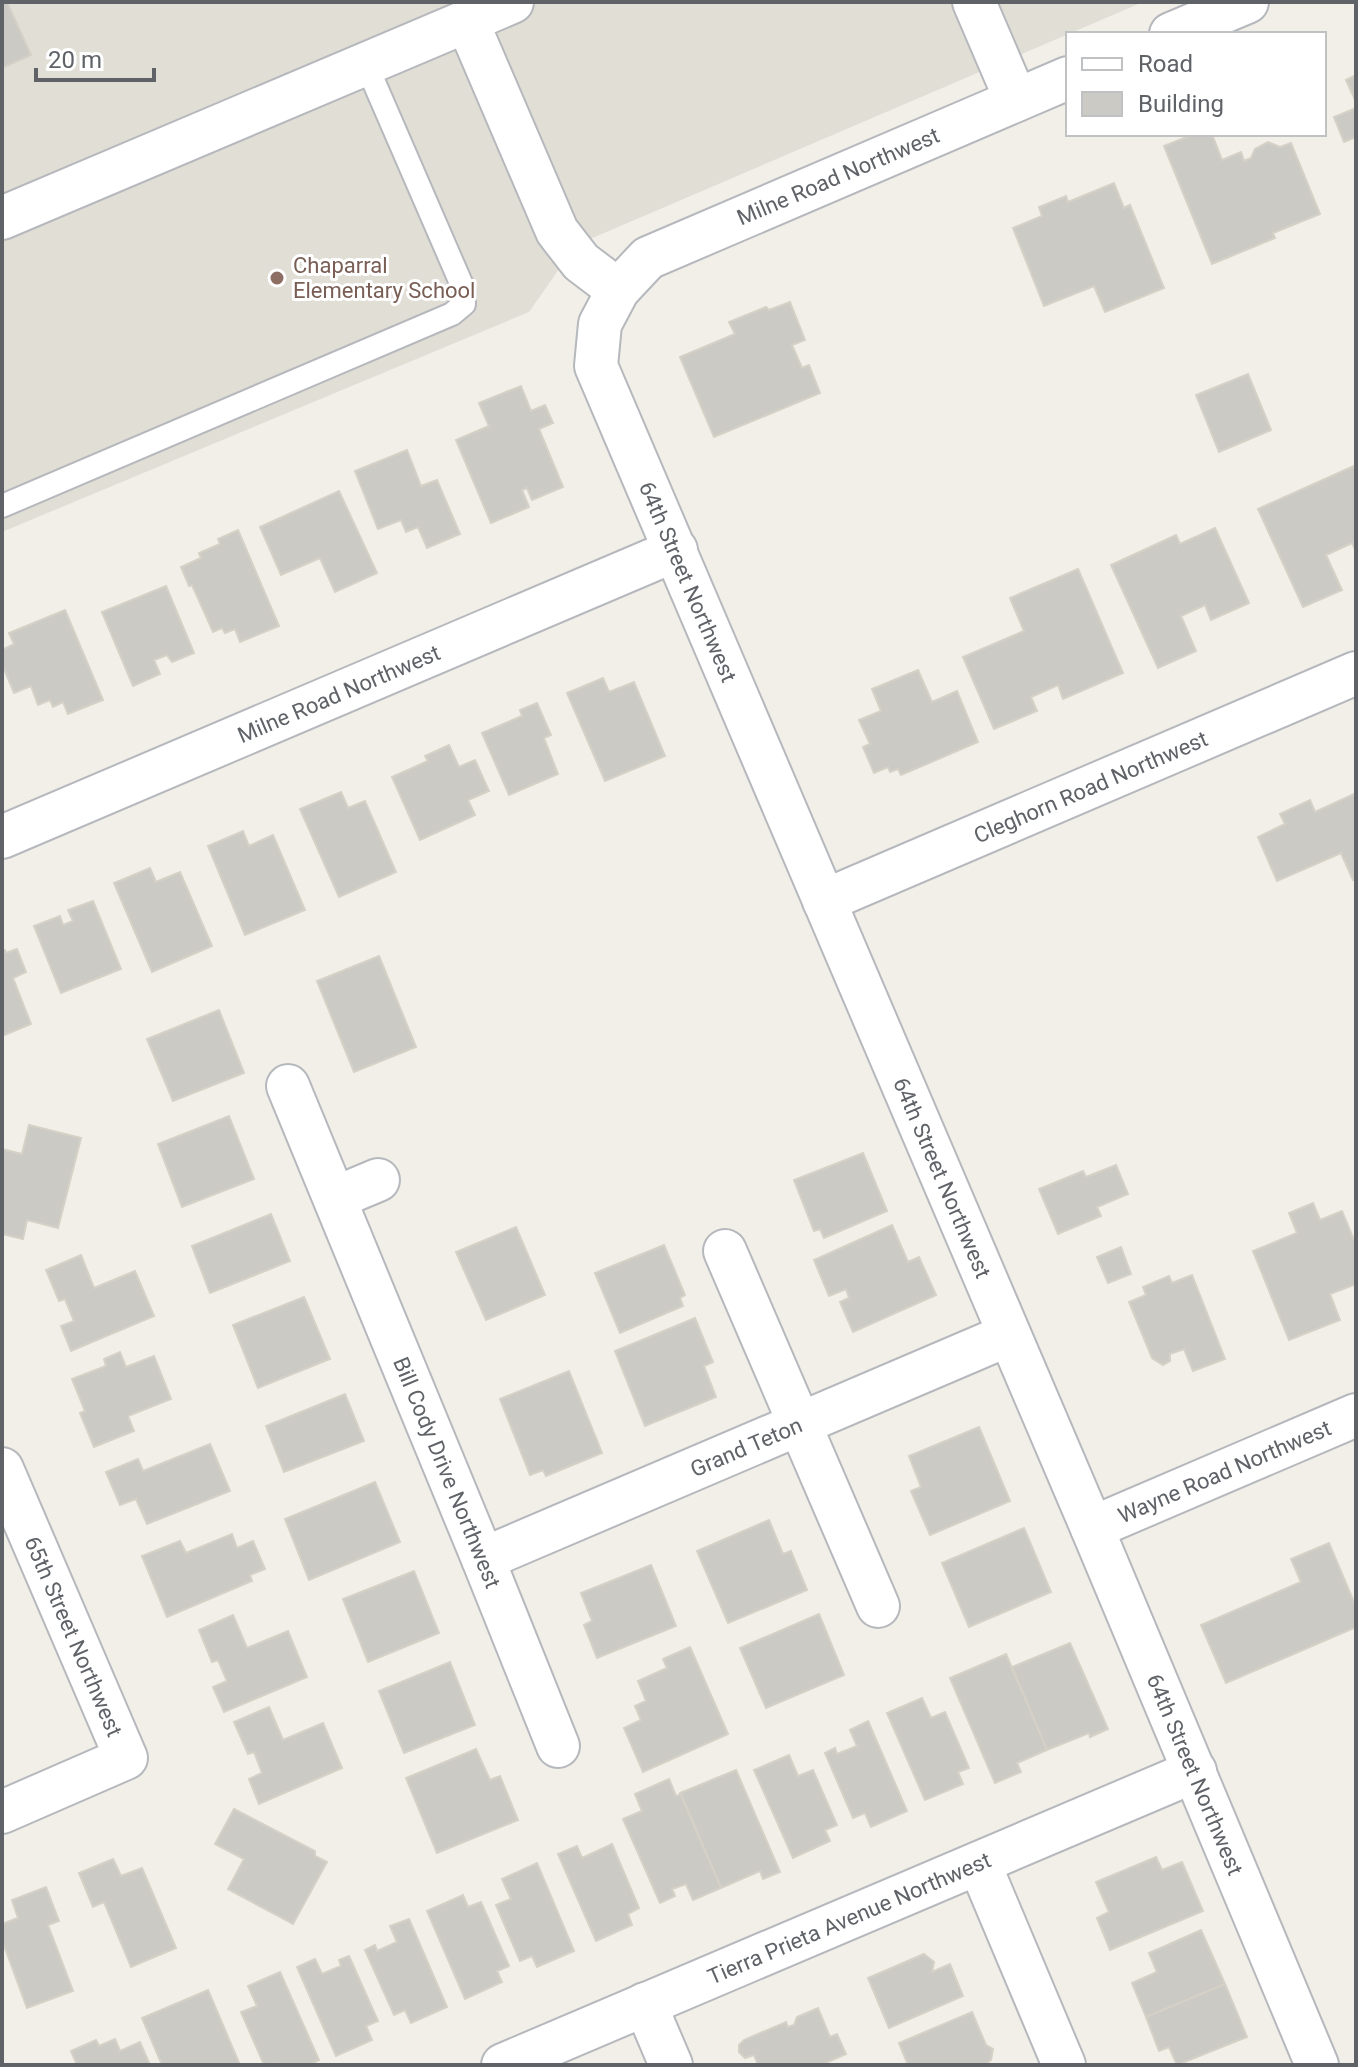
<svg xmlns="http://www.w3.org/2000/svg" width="1358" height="2067" font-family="Roboto,sans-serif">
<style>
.education{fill:#e1ded6}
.building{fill:#cccac5;stroke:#d6d1c6;stroke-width:2}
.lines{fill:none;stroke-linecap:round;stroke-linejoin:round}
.lane-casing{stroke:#b5b8bc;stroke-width:26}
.street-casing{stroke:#b5b8bc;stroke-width:46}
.lane{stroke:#fff;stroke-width:22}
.street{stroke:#fff;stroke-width:42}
.education-dot{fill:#8d6e63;stroke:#fff;stroke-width:3}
.labels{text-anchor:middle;stroke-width:6;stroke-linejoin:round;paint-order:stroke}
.street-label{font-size:22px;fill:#5f6368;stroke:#fff}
.education-label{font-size:22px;fill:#785e54;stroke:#fff;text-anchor:start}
</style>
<rect width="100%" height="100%" fill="#f1efe8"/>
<path class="education" d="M 2,2 L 1143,2 L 576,245 L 529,312 L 2,532 Z"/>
<path class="building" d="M 2,2 L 7,2 L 31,55 L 2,68 Z
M 1356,75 L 1356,102 L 1346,80 Z
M 1356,108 L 1356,137 L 1344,142 L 1334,117 Z
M 1194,134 L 1212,134 L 1222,160 L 1241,152 L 1244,161 L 1251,158 L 1255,149 L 1268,142 L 1280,147 L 1291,143 L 1320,214 L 1273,233 L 1275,238 L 1212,264 L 1164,146 Z
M 1114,183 L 1124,208 L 1130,205 L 1164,288 L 1105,312 L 1094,286 L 1044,306 L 1013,228 L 1042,216 L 1039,207 L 1066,196 L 1068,202 Z
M 790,302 L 805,340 L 792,345 L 802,368 L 809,365 L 820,393 L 714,437 L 680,357 L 735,334 L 729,322 L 766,307 L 769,310 Z
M 1248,374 L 1271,430 L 1219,452 L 1196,395 Z
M 521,386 L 531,411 L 545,405 L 553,423 L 539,429 L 563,487 L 532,500 L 527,488 L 522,490 L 529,507 L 491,523 L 456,440 L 489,426 L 479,403 Z
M 407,450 L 421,486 L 437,480 L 460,534 L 427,548 L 418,527 L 406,532 L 401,520 L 378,529 L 355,471 Z
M 1356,465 L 1356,551 L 1352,543 L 1326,555 L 1342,590 L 1303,607 L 1258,509 Z
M 339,491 L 377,573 L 335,592 L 320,558 L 281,575 L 260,527 Z
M 1215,528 L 1249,603 L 1211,620 L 1205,605 L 1181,616 L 1196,651 L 1158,668 L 1111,565 L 1176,535 L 1180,544 Z
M 238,530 L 279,626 L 240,642 L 235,629 L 225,633 L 222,628 L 213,632 L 192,585 L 189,586 L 181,567 L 201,558 L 199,553 L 220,544 L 218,539 Z
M 1078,569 L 1123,673 L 1063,699 L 1058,685 L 1031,697 L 1037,711 L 994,729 L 963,657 L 1024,631 L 1010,598 Z
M 166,586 L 194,653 L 172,662 L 167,655 L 154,660 L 160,674 L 133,686 L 102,612 Z
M 65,610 L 103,700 L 68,714 L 63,702 L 53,707 L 50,700 L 38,705 L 31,686 L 14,693 L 2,664 L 2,650 L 14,644 L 9,633 Z
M 918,670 L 932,702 L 957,691 L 978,742 L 901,775 L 898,769 L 890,772 L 888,767 L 874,773 L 863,747 L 870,744 L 859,720 L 881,711 L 872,689 Z
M 603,678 L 609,692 L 634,682 L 665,756 L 605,781 L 567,693 Z
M 537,703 L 551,735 L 544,738 L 558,774 L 509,795 L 482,733 L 522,716 L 520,710 Z
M 449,745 L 459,767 L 475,760 L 489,791 L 468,800 L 475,815 L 420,840 L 392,777 L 428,761 L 425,756 Z
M 341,792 L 348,808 L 365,801 L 396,872 L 339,897 L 300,809 Z
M 1356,793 L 1356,879 L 1353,880 L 1341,853 L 1277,881 L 1258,837 L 1285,824 L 1280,814 L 1310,800 L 1315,812 Z
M 243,831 L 249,846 L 273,835 L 305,910 L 245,935 L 208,846 Z
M 150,868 L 156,882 L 180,872 L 212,946 L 152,972 L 114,883 Z
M 93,901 L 121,969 L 61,993 L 34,926 L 60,916 L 63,925 L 73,921 L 68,910 Z
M 17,949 L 26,972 L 13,978 L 31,1024 L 2,1036 L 2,951 L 5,950 L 6,953 Z
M 379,956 L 416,1047 L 354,1072 L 317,981 Z
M 219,1010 L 244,1073 L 173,1101 L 147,1039 Z
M 229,1116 L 254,1179 L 182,1207 L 158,1144 Z
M 29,1125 L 81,1138 L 58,1228 L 27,1220 L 23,1239 L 2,1234 L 2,1149 L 22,1154 Z
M 863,1153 L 887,1211 L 824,1238 L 820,1229 L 814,1231 L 794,1180 Z
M 1116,1165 L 1128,1194 L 1097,1207 L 1101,1216 L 1058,1234 L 1039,1189 L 1083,1171 L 1086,1177 Z
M 1313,1203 L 1320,1220 L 1342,1211 L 1356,1245 L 1356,1284 L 1330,1294 L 1340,1320 L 1289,1340 L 1253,1251 L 1297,1233 L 1289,1213 Z
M 271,1214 L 290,1261 L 210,1293 L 192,1246 Z
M 892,1225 L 908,1262 L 919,1257 L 936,1295 L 853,1332 L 840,1302 L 849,1298 L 846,1289 L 829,1296 L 814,1260 Z
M 516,1227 L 545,1295 L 486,1320 L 456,1252 Z
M 664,1245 L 685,1295 L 680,1298 L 683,1306 L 620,1333 L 595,1273 Z
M 1121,1247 L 1131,1274 L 1108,1283 L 1097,1257 Z
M 81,1255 L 94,1288 L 135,1271 L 154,1316 L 71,1351 L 61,1326 L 74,1321 L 65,1299 L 59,1301 L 46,1270 Z
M 1192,1275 L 1225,1359 L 1193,1371 L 1184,1349 L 1170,1354 L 1170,1361 L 1163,1365 L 1152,1358 L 1129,1302 L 1146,1295 L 1143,1287 L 1169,1276 L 1172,1283 Z
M 304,1297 L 330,1359 L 258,1388 L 233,1325 Z
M 695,1318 L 713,1362 L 704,1366 L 716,1397 L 645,1426 L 615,1351 Z
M 120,1352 L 126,1367 L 154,1356 L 171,1399 L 128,1416 L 134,1431 L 94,1447 L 80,1413 L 85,1411 L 72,1379 L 106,1366 L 104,1359 Z
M 569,1371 L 602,1453 L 546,1476 L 543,1470 L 530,1475 L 500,1399 Z
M 345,1394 L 364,1441 L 284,1472 L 266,1426 Z
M 979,1427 L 1010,1501 L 930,1535 L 911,1491 L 921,1487 L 909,1456 Z
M 210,1444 L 230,1491 L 147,1524 L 136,1499 L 120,1505 L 106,1472 L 138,1459 L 143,1471 Z
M 375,1482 L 400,1542 L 309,1580 L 285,1519 Z
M 769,1520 L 783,1554 L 791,1551 L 807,1590 L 728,1623 L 697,1551 Z
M 1024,1528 L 1051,1592 L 969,1627 L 942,1563 Z
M 232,1534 L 237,1548 L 253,1541 L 265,1569 L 250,1575 L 252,1581 L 167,1617 L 142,1556 L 180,1541 L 186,1553 Z
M 1329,1543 L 1356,1607 L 1356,1627 L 1226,1683 L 1201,1625 L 1301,1582 L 1291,1559 Z
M 651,1565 L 676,1626 L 597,1658 L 584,1625 L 592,1621 L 581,1593 Z
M 414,1571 L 439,1633 L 368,1662 L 343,1599 Z
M 819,1614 L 844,1675 L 766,1708 L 740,1648 Z
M 233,1615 L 247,1648 L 288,1631 L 307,1677 L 224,1712 L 213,1687 L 227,1681 L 218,1660 L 212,1662 L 199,1630 Z
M 1070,1643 L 1108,1729 L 1090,1737 L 1089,1733 L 1047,1750 L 1012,1667 Z
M 690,1647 L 728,1734 L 643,1772 L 624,1728 L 641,1720 L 635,1706 L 646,1701 L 638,1681 L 667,1668 L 663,1659 Z
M 1006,1654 L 1047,1750 L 1017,1763 L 1021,1772 L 995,1783 L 950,1678 Z
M 450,1662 L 475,1725 L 404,1753 L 379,1691 Z
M 922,1698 L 931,1718 L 945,1712 L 969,1768 L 958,1772 L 963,1784 L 925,1800 L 887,1713 Z
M 269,1707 L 283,1740 L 323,1723 L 342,1768 L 259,1804 L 249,1779 L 262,1773 L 254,1752 L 248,1754 L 234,1722 Z
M 868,1721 L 907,1811 L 871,1827 L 865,1813 L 853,1818 L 825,1753 L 835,1748 L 837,1754 L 857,1746 L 850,1730 Z
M 476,1749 L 490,1780 L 500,1776 L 518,1820 L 437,1853 L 406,1778 Z
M 789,1755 L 798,1776 L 813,1770 L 837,1825 L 825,1830 L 830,1841 L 793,1858 L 754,1770 Z
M 736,1770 L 780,1872 L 763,1879 L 760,1871 L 721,1888 L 680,1793 Z
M 669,1779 L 676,1796 L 681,1794 L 721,1888 L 693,1900 L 686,1884 L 672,1889 L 675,1896 L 660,1903 L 623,1819 L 642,1811 L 635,1794 Z
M 234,1809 L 315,1851 L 315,1856 L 327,1862 L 293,1924 L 228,1889 L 244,1859 L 215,1844 Z
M 612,1844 L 639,1908 L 628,1914 L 632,1925 L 596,1941 L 558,1854 L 577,1846 L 582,1858 Z
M 1156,1857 L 1162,1870 L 1182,1862 L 1203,1911 L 1110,1950 L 1097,1918 L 1109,1912 L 1096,1882 Z
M 113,1859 L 121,1876 L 142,1868 L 176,1948 L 131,1967 L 104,1902 L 93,1907 L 79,1873 Z
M 537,1863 L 574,1951 L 537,1967 L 532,1956 L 520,1961 L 496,1905 L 511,1899 L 502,1879 Z
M 46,1887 L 59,1921 L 48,1925 L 73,1991 L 27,2008 L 2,1940 L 2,1924 L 18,1918 L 12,1900 Z
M 463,1895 L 468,1907 L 481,1902 L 509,1966 L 497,1971 L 502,1982 L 465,1999 L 427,1911 Z
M 409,1919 L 447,2007 L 411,2023 L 405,2010 L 394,2015 L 365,1950 L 375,1945 L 377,1951 L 397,1942 L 390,1926 Z
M 1201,1930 L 1225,1984 L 1146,2017 L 1132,1983 L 1157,1972 L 1149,1953 Z
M 924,1954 L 934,1962 L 932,1972 L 950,1964 L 963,1996 L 889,2028 L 868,1978 Z
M 349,1956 L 378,2021 L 366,2026 L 372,2040 L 336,2056 L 297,1967 L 315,1959 L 322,1974 L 341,1966 L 339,1960 Z
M 280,1972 L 319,2060 L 309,2065 L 278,2065 L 277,2063 L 264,2065 L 241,2012 L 257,2006 L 248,1986 Z
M 1225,1984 L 1247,2037 L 1177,2065 L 1169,2047 L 1159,2051 L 1146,2017 Z
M 208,1990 L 240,2065 L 162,2065 L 142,2018 Z
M 818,2008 L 830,2037 L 837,2034 L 846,2054 L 821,2065 L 758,2065 L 754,2055 L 745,2058 L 739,2052 L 739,2045 L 744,2040 L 786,2022 L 788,2027 L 794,2025 L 797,2017 Z
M 972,2012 L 986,2045 L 993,2049 L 991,2060 L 986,2064 L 908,2065 L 899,2043 Z
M 115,2039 L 120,2051 L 140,2042 L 150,2065 L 77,2065 L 71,2051 L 96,2040 L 99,2046 Z"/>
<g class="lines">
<defs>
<path id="lane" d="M 2,506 L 452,314 L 464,304 L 464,290 L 366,64"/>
<g id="street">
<path d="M 974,2 L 1016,100"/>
<path d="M 467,21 L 557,231 L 581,262 L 618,290"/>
<path d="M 1171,34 L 1247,2"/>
<path id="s1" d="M 1068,78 L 648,258 L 618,290 L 600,324 L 596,366 L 1092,1528 L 1317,2065"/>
<path d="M 2,218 L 512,2"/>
<path id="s2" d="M 2,837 L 676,550"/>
<path id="s3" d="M 824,901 L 1356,673"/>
<path id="s4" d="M 288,1086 L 483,1559 L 558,1746"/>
<path d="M 335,1198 L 378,1180"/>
<path d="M 725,1251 L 878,1606"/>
<path id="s5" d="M 2,1469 L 126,1758 L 2,1812"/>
<path id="s6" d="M 1092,1528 L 1356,1415"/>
<path id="s7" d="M 483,1559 L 1008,1335"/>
<path d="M 979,1863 L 1064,2065"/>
<path d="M 645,2004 L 671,2065"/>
<path id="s8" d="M 503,2065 L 1195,1771"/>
</g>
</defs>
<use href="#lane" class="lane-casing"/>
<use href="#street" class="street-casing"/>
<use href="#lane" class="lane"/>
<use href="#street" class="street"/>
</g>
<circle class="education-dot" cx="277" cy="278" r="8"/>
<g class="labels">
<g class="street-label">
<text transform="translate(838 176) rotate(-23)" y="8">Milne Road Northwest</text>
<text dy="8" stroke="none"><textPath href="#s1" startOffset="816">64th Street Northwest</textPath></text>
<text dy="8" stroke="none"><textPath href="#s2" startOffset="366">Milne Road Northwest</textPath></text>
<text dy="8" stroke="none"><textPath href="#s3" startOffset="290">Cleghorn Road Northwest</textPath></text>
<text dy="8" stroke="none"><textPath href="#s1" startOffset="1464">64th Street Northwest</textPath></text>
<text dy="8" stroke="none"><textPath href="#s7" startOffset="286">Grand Teton</textPath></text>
<text dy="8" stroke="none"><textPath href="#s4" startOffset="418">Bill Cody Drive Northwest</textPath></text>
<text dy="8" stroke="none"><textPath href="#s6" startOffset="144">Wayne Road Northwest</textPath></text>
<text dy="8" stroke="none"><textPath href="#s5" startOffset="182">65th Street Northwest</textPath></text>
<text dy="8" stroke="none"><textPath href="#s1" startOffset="2112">64th Street Northwest</textPath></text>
<text dy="8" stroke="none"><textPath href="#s8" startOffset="376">Tierra Prieta Avenue Northwest</textPath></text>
</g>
<g class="education-label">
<text x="293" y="273">Chaparral<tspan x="293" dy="25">Elementary School</tspan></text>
</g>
</g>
<rect width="1358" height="2067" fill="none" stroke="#5f6368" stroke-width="8"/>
<rect x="1066" y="32" width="260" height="104" fill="#ffffff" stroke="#bfc1c3" stroke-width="2"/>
<rect x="1082" y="58" width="40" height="12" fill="#ffffff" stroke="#bfc1c3" stroke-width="2"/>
<text x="1138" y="72" font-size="24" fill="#5f6368">Road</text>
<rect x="1082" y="92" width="40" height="24" fill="#cccac5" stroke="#bfc1c3" stroke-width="2"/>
<text x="1138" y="112" font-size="24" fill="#5f6368">Building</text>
<path d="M36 68v12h118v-12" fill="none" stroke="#5f6368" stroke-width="4"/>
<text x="48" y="68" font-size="24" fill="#5f6368" stroke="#ffffff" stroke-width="6" paint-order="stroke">20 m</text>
</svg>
